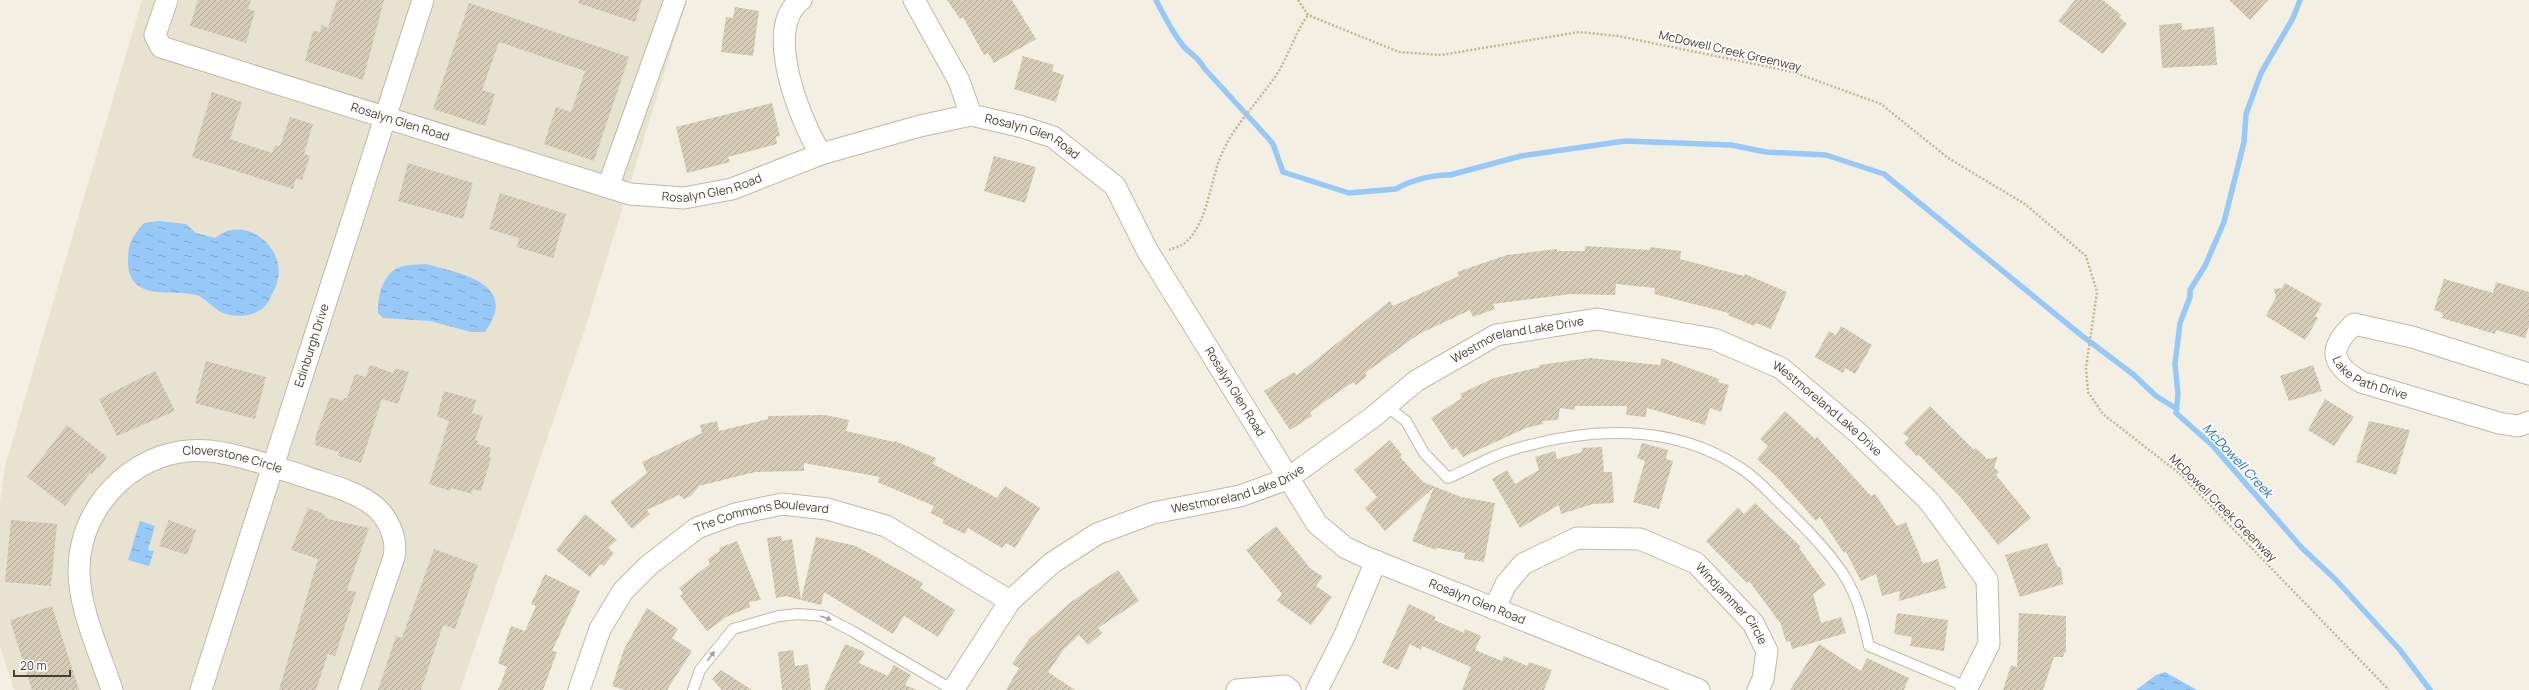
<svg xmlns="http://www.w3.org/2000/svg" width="2529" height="690" font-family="Manrope,sans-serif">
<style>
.residential{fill:#e8e2d0}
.water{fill:url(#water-ripples)}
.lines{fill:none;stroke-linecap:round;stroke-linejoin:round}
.stream{stroke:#97c9f8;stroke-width:5.5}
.building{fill:url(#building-hatch)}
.service-casing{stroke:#c0b9a4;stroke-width:12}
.minor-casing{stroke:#c0b9a4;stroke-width:23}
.path{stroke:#c3b694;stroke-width:2.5;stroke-dasharray:2 2;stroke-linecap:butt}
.service{stroke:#fff;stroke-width:10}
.minor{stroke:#fff;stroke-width:21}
.oneway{fill:#a2a098}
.labels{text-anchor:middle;stroke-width:3;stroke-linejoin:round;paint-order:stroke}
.street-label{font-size:12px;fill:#464032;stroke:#fff}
.water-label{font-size:13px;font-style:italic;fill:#216ebc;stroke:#fff}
</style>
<defs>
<pattern id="water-ripples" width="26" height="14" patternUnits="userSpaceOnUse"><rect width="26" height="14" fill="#97c9f8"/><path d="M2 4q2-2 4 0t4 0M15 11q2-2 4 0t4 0" fill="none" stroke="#7da5c9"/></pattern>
<pattern id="building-hatch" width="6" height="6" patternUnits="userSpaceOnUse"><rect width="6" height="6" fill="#d6ccb7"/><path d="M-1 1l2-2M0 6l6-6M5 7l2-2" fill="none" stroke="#afa795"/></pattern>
</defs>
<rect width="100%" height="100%" fill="#f3f0e3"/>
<path class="residential" d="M 142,0 L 687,0 L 583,335 L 460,690 L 14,690 L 0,646 L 0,502 L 5,466 Z"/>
<path class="water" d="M 159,221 L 186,224 L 196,233 L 215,238 C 247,211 297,254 272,294 C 270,298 268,304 264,307 C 253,318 231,318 219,311 C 211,306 205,298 196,295 C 173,289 129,302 128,263 C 128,243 131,238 144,223 Z
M 426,264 C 461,274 520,283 485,332 L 471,332 L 430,321 L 383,318 L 378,313 C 377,297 383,273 400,267 C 408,264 418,265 426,264 Z
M 140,521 L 155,526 L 148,550 L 154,551 L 149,566 L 128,560 Z
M 2165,672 L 2197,690 L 2136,690 L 2156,675 Z"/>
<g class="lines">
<path class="stream" d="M 1156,0 C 1164,16 1173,33 1184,47 C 1191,54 1199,58 1204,68 L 1268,138 L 1273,144 L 1283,172 L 1349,193 L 1396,189 C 1409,181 1434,174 1450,175 L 1521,156 L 1625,141 L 1731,145 L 1766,152 L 1826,155 L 1884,174 L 2081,335 L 2134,375 L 2156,396 L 2177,409
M 2300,0 L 2293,18 L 2261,73 L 2246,114 L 2244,142 L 2224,222 L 2205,266 L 2190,290 L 2190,297 L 2180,323 L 2175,364 L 2178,394 L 2176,413 L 2212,445 L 2302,548 L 2336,580 L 2400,650 L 2430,690"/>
</g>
<path class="building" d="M 198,0 L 251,0 L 248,9 L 255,11 L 246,43 L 190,26 Z
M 337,0 L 384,0 L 363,80 L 305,61 L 313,31 L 320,32 L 322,25 L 328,28 Z
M 579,0 L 642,0 L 635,22 L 578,3 Z
M 947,0 L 1012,0 L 1036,39 L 994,63 L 988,53 L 984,55 L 963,17 L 960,19 Z
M 2075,0 L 2103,0 L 2121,15 L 2119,17 L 2127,24 L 2103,54 L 2058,21 Z
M 2229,0 L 2268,0 L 2250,20 Z
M 469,3 L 629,57 L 594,161 L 544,144 L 556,107 L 571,112 L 585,71 L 499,42 L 482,90 L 495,94 L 485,126 L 433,109 Z
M 735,7 L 759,11 L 753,56 L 721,52 L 726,17 L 733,18 Z
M 2182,23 L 2182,30 L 2214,27 L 2217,65 L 2162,68 L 2159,25 Z
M 1023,56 L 1054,65 L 1052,71 L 1064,75 L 1056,102 L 1014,89 Z
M 212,92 L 242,102 L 230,139 L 272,153 L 275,145 L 280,146 L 290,117 L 313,124 L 304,154 L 310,156 L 302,180 L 296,178 L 293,189 L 192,157 Z
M 772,103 L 780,136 L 776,137 L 777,144 L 728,157 L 730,162 L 687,173 L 676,127 Z
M 994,156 L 1036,167 L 1025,203 L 984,191 Z
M 408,163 L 473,183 L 463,219 L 398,201 Z
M 500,193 L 566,214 L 553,258 L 517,247 L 519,238 L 489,229 Z
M 1585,246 L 1650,250 L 1650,247 L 1681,251 L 1680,259 L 1744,276 L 1745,274 L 1787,292 L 1771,329 L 1756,323 L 1754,326 L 1728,315 L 1729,313 L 1654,294 L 1655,288 L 1616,284 L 1615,295 L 1571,294 L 1493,304 L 1495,309 L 1473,317 L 1470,310 L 1419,334 L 1365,373 L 1367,376 L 1356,385 L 1353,382 L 1310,412 L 1312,416 L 1290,430 L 1264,391 L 1294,372 L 1297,375 L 1390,301 L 1393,306 L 1459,276 L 1457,272 L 1507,255 L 1557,249 L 1557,251 L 1585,251 Z
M 2444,279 L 2493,293 L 2496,282 L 2529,292 L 2529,326 L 2525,338 L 2496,330 L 2495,334 L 2442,318 L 2443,313 L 2434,310 Z
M 2285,283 L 2322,304 L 2315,316 L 2318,318 L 2305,340 L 2266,316 L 2276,297 L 2274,289 L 2282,288 Z
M 1841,326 L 1872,345 L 1855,374 L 1845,368 L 1843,373 L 1815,357 L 1829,331 L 1836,335 Z
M 1590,358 L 1660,365 L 1662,358 L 1719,379 L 1718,382 L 1729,385 L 1721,412 L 1710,408 L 1705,425 L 1647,408 L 1646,417 L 1626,415 L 1627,406 L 1575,406 L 1575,410 L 1560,408 L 1558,420 L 1542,421 L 1543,424 L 1526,428 L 1463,457 L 1456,447 L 1452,450 L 1431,418 L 1462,398 L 1460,394 L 1494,378 L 1540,367 L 1539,365 Z
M 206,361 L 266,377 L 255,419 L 195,403 Z
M 370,365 L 393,373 L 395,368 L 409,372 L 398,404 L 382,399 L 361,463 L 338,456 L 339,452 L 315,445 L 316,439 L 315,438 L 330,397 L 343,401 L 344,398 L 347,398 L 355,374 L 366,377 Z
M 2313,365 L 2322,391 L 2289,401 L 2280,376 Z
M 155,371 L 175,411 L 117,436 L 99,399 Z
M 444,391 L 476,400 L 472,413 L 483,416 L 475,440 L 478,441 L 477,444 L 491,448 L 489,457 L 491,458 L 481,491 L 473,489 L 472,494 L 451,488 L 450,491 L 429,484 L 449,421 L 437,416 Z
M 2325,399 L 2354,417 L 2334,446 L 2308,430 Z
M 1930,406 L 1974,450 L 1976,448 L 1987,459 L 1998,457 L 1994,467 L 1999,472 L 1996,475 L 2031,518 L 1998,545 L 1961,498 L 1919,455 L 1917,456 L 1904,443 L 1909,438 L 1903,433 Z
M 1785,411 L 1815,439 L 1817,437 L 1871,496 L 1875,494 L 1897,526 L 1906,522 L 1923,564 L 1938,559 L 1946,588 L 1899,601 L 1900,591 L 1882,596 L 1876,574 L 1861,581 L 1846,552 L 1844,553 L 1820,517 L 1816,521 L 1777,477 L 1757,459 L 1768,446 L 1760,439 Z
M 825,415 L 849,420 L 846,431 L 894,442 L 895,441 L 936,458 L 933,464 L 997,498 L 1005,486 L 1040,508 L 1015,548 L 1006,543 L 1002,548 L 968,528 L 965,534 L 942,523 L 944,520 L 930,513 L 934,506 L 877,482 L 880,477 L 804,463 L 804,471 L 755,472 L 699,486 L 692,495 L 684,499 L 679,495 L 647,510 L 650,514 L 632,529 L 610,502 L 647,473 L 642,462 L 702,433 L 700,425 L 717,421 L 719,431 L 768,419 L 768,416 Z
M 2369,421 L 2410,430 L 2396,475 L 2356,462 Z
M 67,425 L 107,457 L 99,468 L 97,467 L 92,474 L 90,473 L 65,506 L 27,477 Z
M 1390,440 L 1402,455 L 1400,457 L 1423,482 L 1461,497 L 1495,503 L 1484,562 L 1464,559 L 1465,553 L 1437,548 L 1436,550 L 1412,541 L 1434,487 L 1385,531 L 1365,508 L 1377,497 L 1354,470 Z
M 1642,443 L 1668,450 L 1666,459 L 1673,461 L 1659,509 L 1633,502 L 1645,461 L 1637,458 Z
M 1602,447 L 1604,472 L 1612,472 L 1614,503 L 1593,504 L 1561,514 L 1559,505 L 1520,528 L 1492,479 L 1507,470 L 1515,484 L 1539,470 L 1535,457 L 1555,451 L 1557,459 L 1582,452 L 1582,448 Z
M 1755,503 L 1800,546 L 1799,548 L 1826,585 L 1813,594 L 1821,623 L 1841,617 L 1846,633 L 1792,649 L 1790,641 L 1786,642 L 1781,624 L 1749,581 L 1747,583 L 1706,541 L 1738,507 L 1744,514 Z
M 308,508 L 322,513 L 328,519 L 369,528 L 347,590 L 356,592 L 335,656 L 328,654 L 316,690 L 279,690 L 318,559 L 291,550 Z
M 585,514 L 617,540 L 608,548 L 614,553 L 604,566 L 600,564 L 590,577 L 556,550 Z
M 11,520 L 57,524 L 51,586 L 5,582 Z
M 169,520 L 196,530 L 187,555 L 159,546 Z
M 1276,526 L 1310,568 L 1323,577 L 1316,586 L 1332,597 L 1311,625 L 1277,601 L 1282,594 L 1246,550 Z
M 781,536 L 782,541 L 792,539 L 801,600 L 786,596 L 776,598 L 767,538 Z
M 816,537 L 856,546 L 923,583 L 920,588 L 955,610 L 938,637 L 904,616 L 893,634 L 824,592 L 821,605 L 801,600 Z
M 737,541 L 761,600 L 749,602 L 750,607 L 726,617 L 707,631 L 680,596 L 683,593 L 679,588 L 710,564 L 708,559 L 720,551 L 719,548 Z
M 2047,543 L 2057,566 L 2061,568 L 2063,584 L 2020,597 L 2005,555 Z
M 434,549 L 478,565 L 455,629 L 443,625 L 421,690 L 378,690 L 396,636 L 402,638 Z
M 1118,570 L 1139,601 L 1098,628 L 1102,633 L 1088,645 L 1079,635 L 1064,649 L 1048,672 L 1075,690 L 1006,690 L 1019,668 L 1012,664 L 1030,638 L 1071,602 Z
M 545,574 L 580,591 L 552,651 L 557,652 L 543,690 L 498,690 L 507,667 L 498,663 L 511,626 L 525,631 L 536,606 L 531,604 Z
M 1409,604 L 1436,617 L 1434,620 L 1464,633 L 1465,629 L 1481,636 L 1475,650 L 1502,661 L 1504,656 L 1527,666 L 1529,662 L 1552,670 L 1544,690 L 1462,690 L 1471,667 L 1422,646 L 1421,650 L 1410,644 L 1398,670 L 1382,663 Z
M 52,606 L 79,690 L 32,690 L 10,620 Z
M 647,608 L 678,629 L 672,638 L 692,651 L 667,690 L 625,690 L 612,686 L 624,649 Z
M 1897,613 L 1948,620 L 1944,651 L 1910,646 L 1912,637 L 1894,634 Z
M 2019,613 L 2066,616 L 2066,652 L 2064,653 L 2063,657 L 2054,657 L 2043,690 L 2003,690 L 2011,665 L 2017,667 Z
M 845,644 L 865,652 L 859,663 L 888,676 L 894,665 L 911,675 L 905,685 L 917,690 L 824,690 Z
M 1819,644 L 1861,671 L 1867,658 L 1909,678 L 1904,690 L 1790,690 Z
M 793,650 L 795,666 L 808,664 L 811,690 L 782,690 L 778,652 Z
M 721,670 L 752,690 L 722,690 L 712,679 Z"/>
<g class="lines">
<defs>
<path id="service" d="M 1386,406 L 1406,421 L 1424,453 L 1448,478 C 1470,469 1492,455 1515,449 C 1589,427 1672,423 1739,467 C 1756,477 1770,494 1784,507 C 1804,526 1838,561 1850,586 C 1860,605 1864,625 1869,646 L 1967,687
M 693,690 L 700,670 L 733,629 L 779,616 L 798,614 L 823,616 L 852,631 L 953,690"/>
<g id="minor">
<path id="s1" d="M 167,0 L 155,35 L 161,47 L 630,194 L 684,198 L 732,189 L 821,154 L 920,126 L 971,115 L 1019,126 L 1053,137 L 1115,186 L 1147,250 L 1317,524 L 1346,548 L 1370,559 L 1699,690"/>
<path d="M 801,0 C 762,28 801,123 821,154"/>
<path d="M 914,0 L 959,81 L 971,115"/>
<path d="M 608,187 L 675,0"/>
<path id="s2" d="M 2529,374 L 2412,337 L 2354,324 C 2327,349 2331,364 2361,382 L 2499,423 L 2518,426 L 2529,422"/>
<path id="s3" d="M 1494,609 L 1506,584 L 1523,564 L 1577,538 L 1640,539 L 1696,563 L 1753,623 L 1767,651 L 1763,679 L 1758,690"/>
<path id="s4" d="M 112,690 C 100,653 78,607 79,568 C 80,501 142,444 209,451 C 239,454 274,467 303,476 C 325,484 350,489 370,503 C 387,514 398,538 394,557 L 349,690"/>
<path id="s5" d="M 201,690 L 423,0"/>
<path id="s6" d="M 579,690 L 600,629 L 623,591 L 648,566 L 697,528 L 735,514 L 782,504 L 827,509 L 886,526 L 1010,601"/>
<path id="s7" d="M 953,690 L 1010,601 L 1052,563 L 1097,534 L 1153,513 L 1240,496 L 1287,479 L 1373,417 L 1416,381 L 1496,335 L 1597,319 L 1714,339 L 1781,368 L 1858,433 L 1929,501 L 1987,580 L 1989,644 L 1966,690"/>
<path d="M 1237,690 L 1285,686 L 1290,690"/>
<path d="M 1317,690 L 1344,637 L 1376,561"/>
</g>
</defs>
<use href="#service" class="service-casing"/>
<use href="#minor" class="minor-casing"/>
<path class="path" d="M 1298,0 L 1308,15 L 1399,52 L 1441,55 L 1579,32 L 1618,36 L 1793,72 L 1881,104 L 1948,158 L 2025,204 L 2086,256 L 2097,292 L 2086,368 L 2088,392 L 2103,414 L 2180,474 L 2389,690
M 1169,250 C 1174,248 1182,246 1186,242 C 1209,222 1210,176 1224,149 C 1238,120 1263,97 1280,69 C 1290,51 1296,32 1308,15"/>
<use href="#service" class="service"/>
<use href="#minor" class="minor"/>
</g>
<defs><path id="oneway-solid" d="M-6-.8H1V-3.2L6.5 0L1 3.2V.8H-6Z"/></defs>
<g class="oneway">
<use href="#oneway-solid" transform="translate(826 618) rotate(20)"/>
<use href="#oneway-solid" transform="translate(711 656) rotate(-53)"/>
</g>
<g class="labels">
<g class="street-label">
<text transform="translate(1730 51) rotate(13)" y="4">McDowell Creek Greenway</text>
<text dy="4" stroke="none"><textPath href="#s1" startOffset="301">Rosalyn Glen Road</textPath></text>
<text dy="4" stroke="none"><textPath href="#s1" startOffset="961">Rosalyn Glen Road</textPath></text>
<text dy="4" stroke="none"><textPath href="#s1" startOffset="625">Rosalyn Glen Road</textPath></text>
<text dy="4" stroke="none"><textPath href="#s7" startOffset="688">Westmoreland Lake Drive</textPath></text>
<text dy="4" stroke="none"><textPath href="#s5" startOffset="362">Edinburgh Drive</textPath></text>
<text dy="4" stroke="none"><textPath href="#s2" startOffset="263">Lake Path Drive</textPath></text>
<text dy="4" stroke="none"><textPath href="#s1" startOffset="1298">Rosalyn Glen Road</textPath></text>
<text dy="4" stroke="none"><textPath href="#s7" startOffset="1024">Westmoreland Lake Drive</textPath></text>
<text dy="4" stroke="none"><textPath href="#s4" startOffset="347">Cloverstone Circle</textPath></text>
<text dy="4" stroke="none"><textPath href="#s7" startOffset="364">Westmoreland Lake Drive</textPath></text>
<text transform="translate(2223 508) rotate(45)" y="4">McDowell Creek Greenway</text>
<text dy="4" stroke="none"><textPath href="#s6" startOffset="273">The Commons Boulevard</textPath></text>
<text dy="4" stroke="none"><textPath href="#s1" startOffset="1633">Rosalyn Glen Road</textPath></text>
<text dy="4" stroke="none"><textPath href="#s3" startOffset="292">Windjammer Circle</textPath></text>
</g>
<g class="water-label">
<text transform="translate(2238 460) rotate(47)" y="5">McDowell Creek</text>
</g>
</g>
<path d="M14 670v6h56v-6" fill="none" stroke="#464032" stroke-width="2"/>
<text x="20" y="670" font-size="12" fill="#464032" stroke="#ffffff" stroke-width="3" paint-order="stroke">20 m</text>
</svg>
